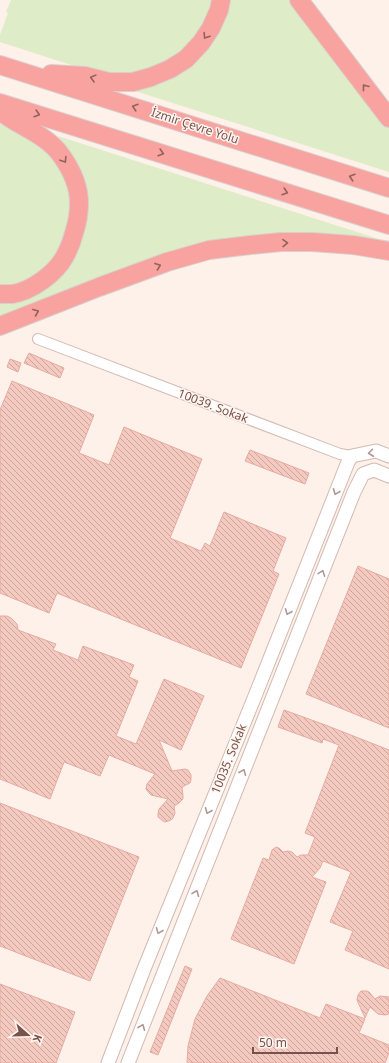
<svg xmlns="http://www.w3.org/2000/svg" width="389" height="1063" font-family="'Noto Sans',sans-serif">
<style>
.grass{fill:#deecc7}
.building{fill:url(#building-back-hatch);stroke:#e7aba0}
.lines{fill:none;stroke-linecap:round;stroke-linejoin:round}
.minor-casing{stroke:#d3b9b1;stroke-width:12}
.tertiary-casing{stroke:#d3b9b1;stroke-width:15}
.motorway-casing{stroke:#d9cfcd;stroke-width:20}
.minor{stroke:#fff;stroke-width:10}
.tertiary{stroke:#fff;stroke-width:13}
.motorway{stroke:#f8a39f;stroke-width:18}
.oneway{stroke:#92625c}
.oneway2{stroke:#af9793}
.labels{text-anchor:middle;stroke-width:3;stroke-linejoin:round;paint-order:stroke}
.street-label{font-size:12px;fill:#79524b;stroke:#fff6f1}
</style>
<defs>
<pattern id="building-back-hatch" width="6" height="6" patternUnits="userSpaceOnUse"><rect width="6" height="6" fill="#f4c9c0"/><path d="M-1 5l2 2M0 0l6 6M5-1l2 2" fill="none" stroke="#caa69e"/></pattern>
</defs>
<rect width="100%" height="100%" fill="#fdf1ea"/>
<path class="grass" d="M 11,0 L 212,0 L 207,15 L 200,31 L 188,46 L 171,59 L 139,74 L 96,73 L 0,42 L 0,35 L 8,13 L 6,12 Z
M 229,0 L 290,0 L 373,108 L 389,127 L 389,172 L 132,90 L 161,84 L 180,74 L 196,61 L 209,47 Z
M 0,124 L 22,133 L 53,155 L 69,186 L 70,204 L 68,224 L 62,244 L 54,258 L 45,268 L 29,278 L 17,283 L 1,285 L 0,285 Z
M 58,136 L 385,241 L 285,233 L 0,318 L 0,302 L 50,284 L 82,174 L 72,154 Z"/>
<path class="building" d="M 29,353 L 64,368 L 60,378 L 24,363 Z
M 10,359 L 21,363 L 18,372 L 7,367 Z
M 12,381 L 94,415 L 79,453 L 109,465 L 124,427 L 202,459 L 170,538 L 201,551 L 205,543 L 210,546 L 224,512 L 286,538 L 273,571 L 279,574 L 241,668 L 57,593 L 49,613 L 0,593 L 0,410 Z
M 250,450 L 309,473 L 305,484 L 245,461 Z
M 358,566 L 389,579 L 389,728 L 306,694 Z
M 0,616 L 7,616 L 11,618 L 17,624 L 18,630 L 56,644 L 53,650 L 78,660 L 83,646 L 134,665 L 129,677 L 138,681 L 116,736 L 136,744 L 164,679 L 204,696 L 181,750 L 159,740 L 172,771 L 185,769 L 188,770 L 191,775 L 191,780 L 190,783 L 182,787 L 183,796 L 183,799 L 179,803 L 174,806 L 175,813 L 173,818 L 171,820 L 165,822 L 163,821 L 158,817 L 158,814 L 159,809 L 168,799 L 151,795 L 149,793 L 146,789 L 147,784 L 155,774 L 109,755 L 100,776 L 64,762 L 50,799 L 0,779 Z
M 284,710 L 328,726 L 389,750 L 389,969 L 345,950 L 353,931 L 330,922 L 351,872 L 323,861 L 320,868 L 312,877 L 326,882 L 294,964 L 231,939 L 263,858 L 269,860 L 272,850 L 276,847 L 279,848 L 283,852 L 288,851 L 292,852 L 297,857 L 301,855 L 308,855 L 315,837 L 305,833 L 339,745 L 323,739 L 322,743 L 278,727 Z
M 0,803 L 139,857 L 90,981 L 0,946 Z
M 185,966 L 192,969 L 158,1055 L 150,1052 Z
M 220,978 L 320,1018 L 326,1004 L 365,1019 L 359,1033 L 389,1045 L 389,1053 L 385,1063 L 187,1063 L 188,1046 L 195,1019 L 207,996 Z
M 0,984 L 75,1012 L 56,1063 L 0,1063 Z
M 361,991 L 367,991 L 369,992 L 375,999 L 380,996 L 389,997 L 389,1014 L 385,1015 L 378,1014 L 370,1007 L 365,1018 L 357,1000 L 358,995 Z"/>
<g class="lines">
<defs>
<path id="minor" d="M 38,339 L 340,454 L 352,456"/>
<path id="tertiary" d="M 108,1063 L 144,969 L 257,691 L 348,462 L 352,456 L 376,451 L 389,456
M 128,1063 L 354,492 L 363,474 L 374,470 L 389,476"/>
<path id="motorway" d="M 299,0 L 389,118
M 0,65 L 389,188
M 51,74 L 85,76 L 109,82 L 133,82 L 151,77 L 170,69 L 186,59 L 201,43 L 211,28 L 219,10 L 221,0
M 0,103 L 389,225
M 0,111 C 20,127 46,134 61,155 C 71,169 79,186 79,203 C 79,213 77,224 74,233 C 72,241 69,249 65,256 C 56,273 32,291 12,294 C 8,294 4,294 0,294
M 0,326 L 99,287 L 167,262 L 209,250 L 250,245 L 281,242 L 312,242 L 353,245 L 389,251"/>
</defs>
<use href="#minor" class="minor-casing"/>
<use href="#tertiary" class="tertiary-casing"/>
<use href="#motorway" class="motorway-casing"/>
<use href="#minor" class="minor"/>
<use href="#tertiary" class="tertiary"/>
<use href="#motorway" class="motorway"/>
</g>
<defs><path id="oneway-chevron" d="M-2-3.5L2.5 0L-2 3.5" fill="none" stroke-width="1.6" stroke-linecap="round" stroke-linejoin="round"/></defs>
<g class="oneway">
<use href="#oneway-chevron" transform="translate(206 36) rotate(122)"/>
<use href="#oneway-chevron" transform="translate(93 78) rotate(-165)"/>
<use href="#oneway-chevron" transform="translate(365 87) rotate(-128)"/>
<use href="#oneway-chevron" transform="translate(135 107) rotate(-163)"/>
<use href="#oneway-chevron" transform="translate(37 114) rotate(17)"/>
<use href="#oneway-chevron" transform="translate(161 153) rotate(17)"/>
<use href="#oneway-chevron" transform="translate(64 160) rotate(58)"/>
<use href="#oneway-chevron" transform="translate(352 177) rotate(-162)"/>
<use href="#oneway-chevron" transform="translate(285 192) rotate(17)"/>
<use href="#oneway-chevron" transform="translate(285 243) rotate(-1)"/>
<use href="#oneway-chevron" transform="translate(158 266) rotate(-20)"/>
<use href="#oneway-chevron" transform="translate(36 312) rotate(-22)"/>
</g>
<g class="oneway2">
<use href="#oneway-chevron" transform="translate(371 453) rotate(173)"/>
<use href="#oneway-chevron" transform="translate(336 492) rotate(112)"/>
<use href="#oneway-chevron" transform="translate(322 573) rotate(-69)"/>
<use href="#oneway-chevron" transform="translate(288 612) rotate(112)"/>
<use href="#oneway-chevron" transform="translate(243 772) rotate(-68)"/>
<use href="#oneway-chevron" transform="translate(208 811) rotate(112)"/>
<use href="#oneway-chevron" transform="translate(196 893) rotate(-68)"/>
<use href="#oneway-chevron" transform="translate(159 931) rotate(112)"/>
<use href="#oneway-chevron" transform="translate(142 1027) rotate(-68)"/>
</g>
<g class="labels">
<g class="street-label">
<text transform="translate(195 126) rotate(18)" y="4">İzmir Çevre Yolu</text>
<text transform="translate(213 406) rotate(21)" y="4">10039. Sokak</text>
<text transform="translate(229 759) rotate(-68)" y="4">10035. Sokak</text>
</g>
</g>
<g transform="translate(28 1035) rotate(110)" stroke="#fff6f1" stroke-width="3" paint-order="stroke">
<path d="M0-3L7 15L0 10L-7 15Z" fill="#79524b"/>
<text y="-6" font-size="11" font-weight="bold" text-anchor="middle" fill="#79524b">K</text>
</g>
<path d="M253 1047v6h84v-6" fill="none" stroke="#79524b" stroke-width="2"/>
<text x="259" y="1047" font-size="12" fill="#79524b" stroke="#fff6f1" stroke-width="3" paint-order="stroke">50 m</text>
</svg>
